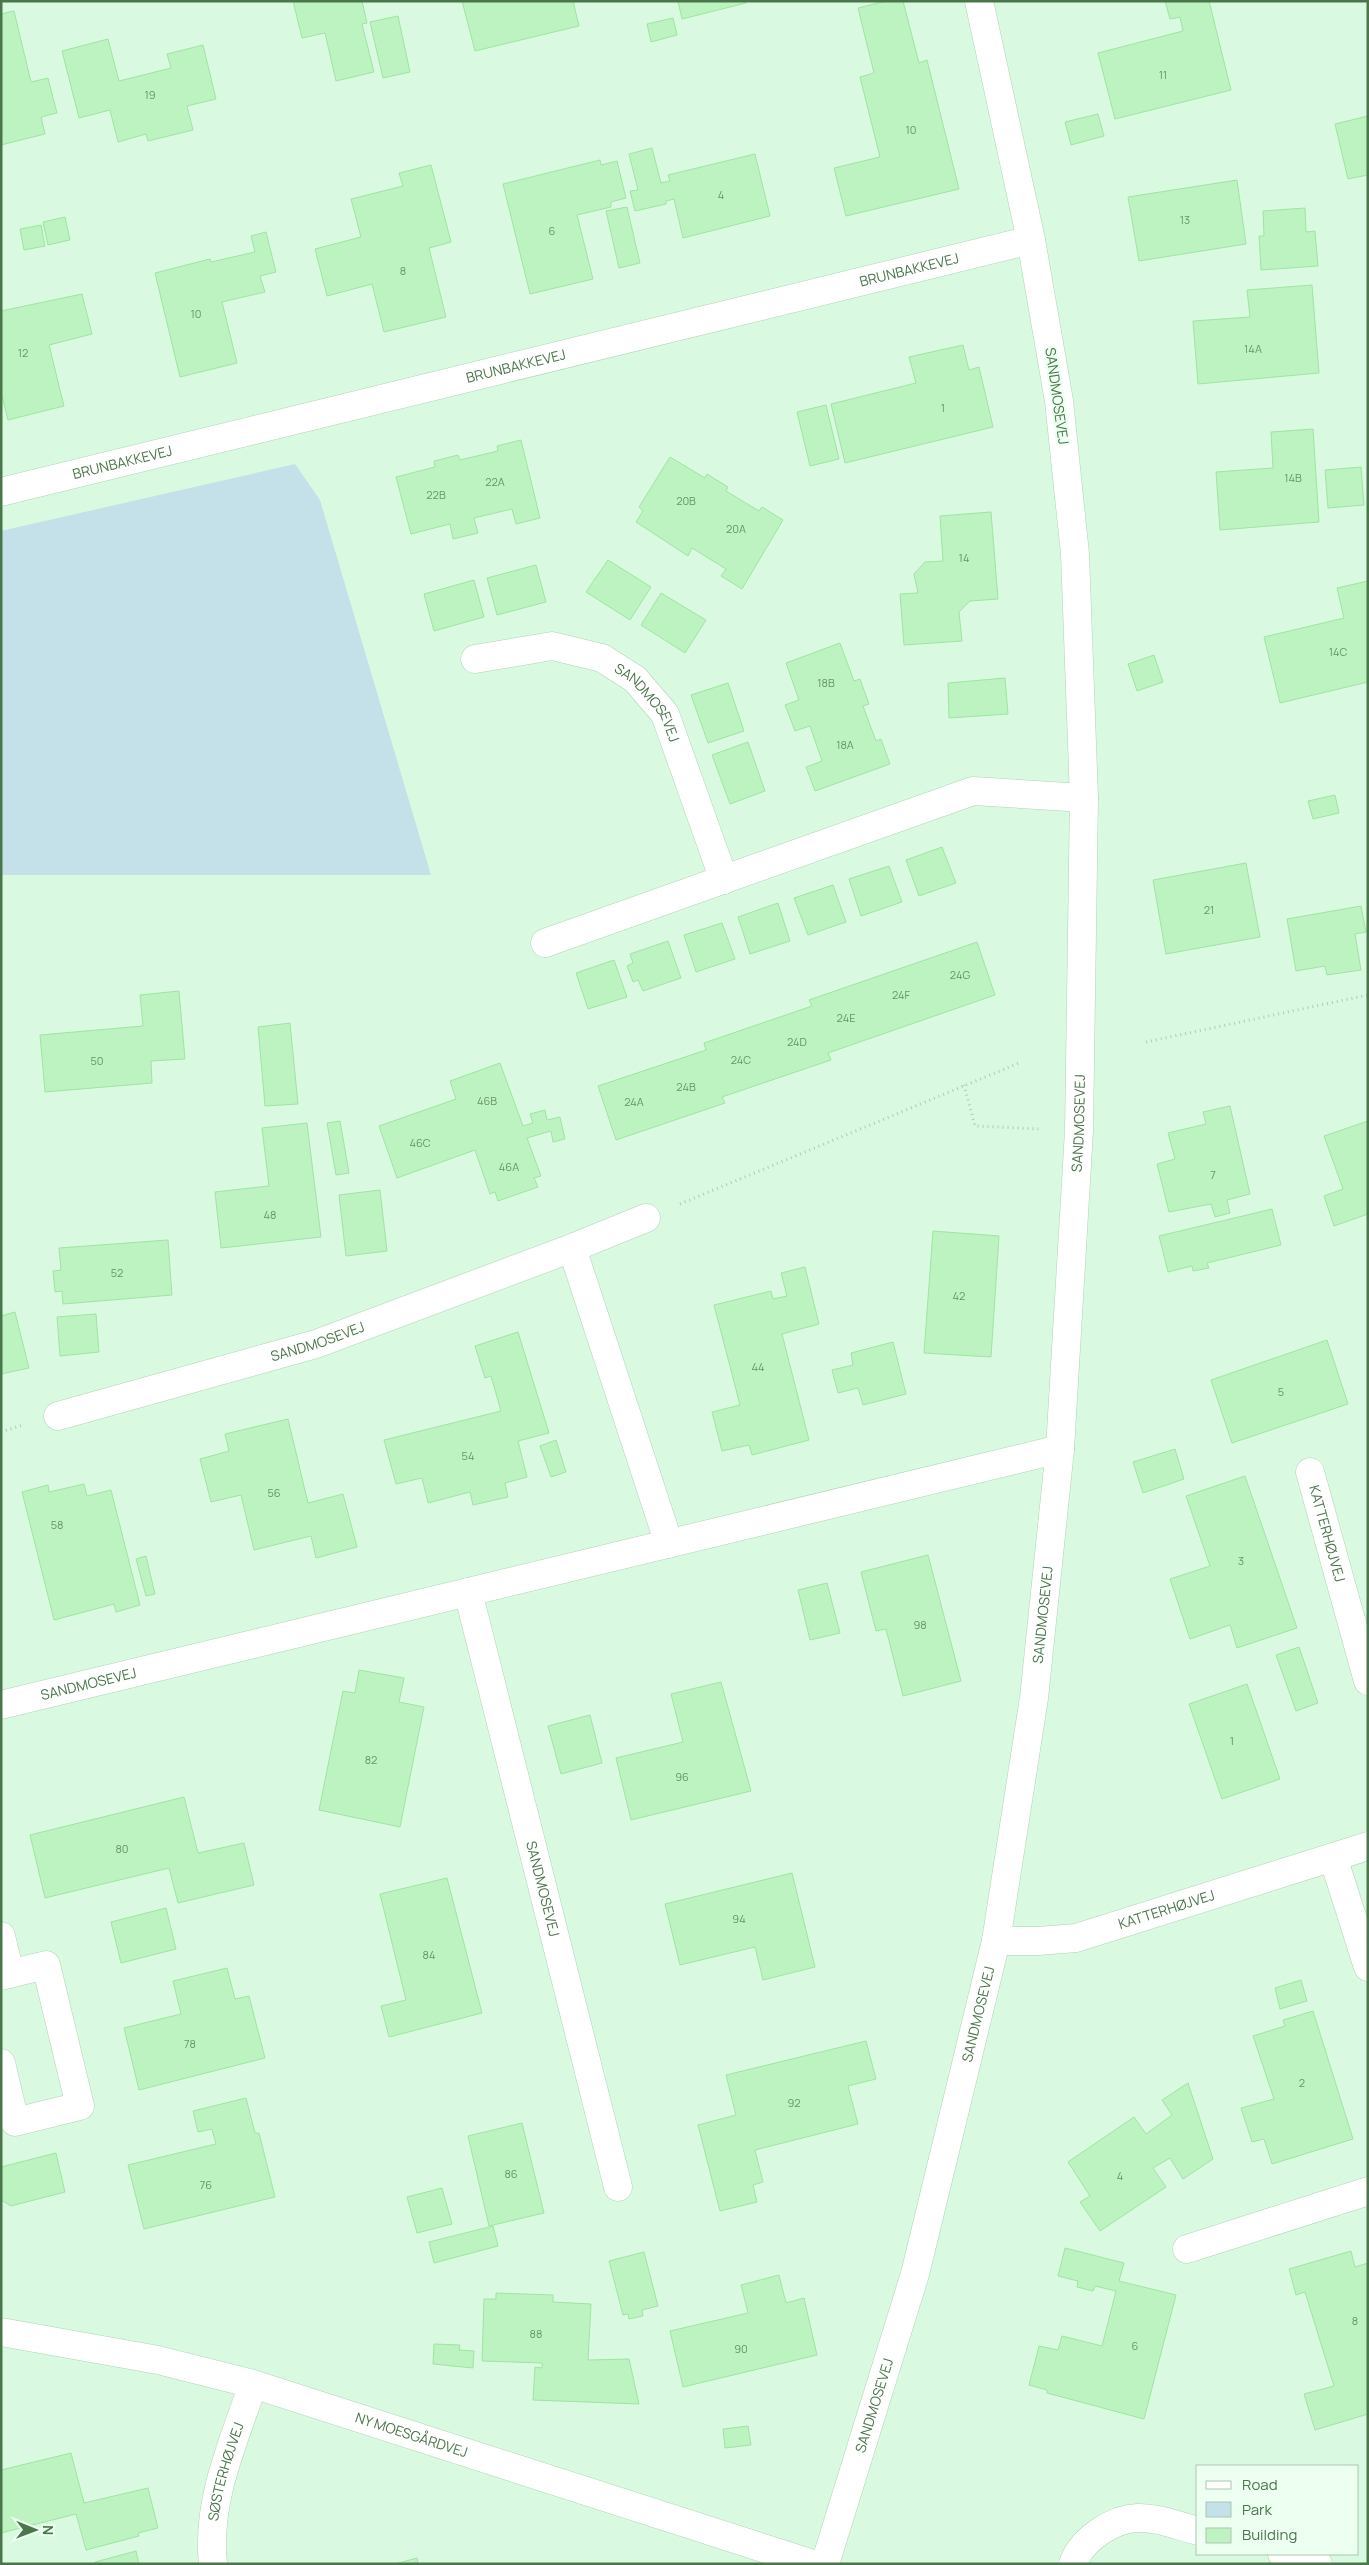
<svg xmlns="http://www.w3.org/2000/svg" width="1369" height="2565" font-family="Manrope,sans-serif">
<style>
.residential{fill:#daf9e1;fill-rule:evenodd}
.green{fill:#c4e1ea}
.building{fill:#bdf2c1;stroke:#9ee5a1}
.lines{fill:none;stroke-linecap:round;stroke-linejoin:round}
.minor-casing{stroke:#b1d3b5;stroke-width:29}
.path{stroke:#a0d7a3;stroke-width:3;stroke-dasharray:1 4;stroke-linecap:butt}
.minor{stroke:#fff;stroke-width:28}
.labels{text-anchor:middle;stroke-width:4.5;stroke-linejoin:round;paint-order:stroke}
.number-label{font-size:11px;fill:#679568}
.street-label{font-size:14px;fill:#4a764b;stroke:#ecfff1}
</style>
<rect width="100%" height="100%" fill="#e6fcec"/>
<path class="residential" d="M 1,1 L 1368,1 L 1368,2564 L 1,2564 ZM 1198,2466 L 1358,2466 L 1358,2554 L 1198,2554 Z"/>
<path class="green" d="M 295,464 L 320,500 L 431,875 L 1,875 L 1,531 Z"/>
<path class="building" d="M 293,1 L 362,1 L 367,23 L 362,24 L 374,72 L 336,81 L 325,33 L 302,38 Z
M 462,1 L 573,1 L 579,26 L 475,51 Z
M 678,1 L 746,1 L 746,3 L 682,19 Z
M 886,1 L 903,1 L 919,63 L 927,60 L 959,189 L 846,216 L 834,168 L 880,157 L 860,77 L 874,73 L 858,8 Z
M 1165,1 L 1209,1 L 1231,90 L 1115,119 L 1098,53 L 1183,31 L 1180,17 L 1170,19 Z
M 14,11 L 31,82 L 48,78 L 57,113 L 41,117 L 45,134 L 1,145 L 1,14 Z
M 398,16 L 410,72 L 383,78 L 370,22 Z
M 673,18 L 677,35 L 651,42 L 647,24 Z
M 108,39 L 119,81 L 171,68 L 167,54 L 203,45 L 216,99 L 187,106 L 193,130 L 148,141 L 146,134 L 118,142 L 110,110 L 79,118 L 62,51 Z
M 1098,114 L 1104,136 L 1071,145 L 1065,122 Z
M 1368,116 L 1368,175 L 1348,179 L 1335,124 Z
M 652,148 L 661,183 L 670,181 L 668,175 L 755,154 L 770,216 L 683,238 L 674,199 L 666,201 L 666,204 L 635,211 L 630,191 L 638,190 L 629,154 Z
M 600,160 L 601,165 L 617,161 L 626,198 L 611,202 L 611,207 L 577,215 L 593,279 L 530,294 L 503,184 Z
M 431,165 L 451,242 L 429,248 L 446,317 L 384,332 L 372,284 L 327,296 L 315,249 L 361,237 L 351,199 L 403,186 L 399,173 Z
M 1237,180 L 1246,244 L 1139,261 L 1128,197 Z
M 627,207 L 640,263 L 619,268 L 606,211 Z
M 1305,208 L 1306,232 L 1315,231 L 1318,266 L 1261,270 L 1259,236 L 1264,236 L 1263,211 Z
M 65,217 L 70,240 L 48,245 L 43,222 Z
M 41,225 L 45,246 L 24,250 L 20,229 Z
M 266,232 L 276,272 L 260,276 L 265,292 L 222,302 L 237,363 L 180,377 L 155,273 L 210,259 L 211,262 L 255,252 L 251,236 Z
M 1312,285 L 1319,373 L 1198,384 L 1193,321 L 1250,317 L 1247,290 Z
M 82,294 L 92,334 L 49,345 L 64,406 L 8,420 L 1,392 L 1,311 Z
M 963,345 L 969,370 L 979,367 L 993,427 L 845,463 L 831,404 L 916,383 L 909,357 Z
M 826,405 L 839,459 L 810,466 L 797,412 Z
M 1313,429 L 1319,522 L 1220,530 L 1216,472 L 1273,468 L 1271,432 Z
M 521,440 L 540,518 L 516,524 L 512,509 L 474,518 L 478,533 L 453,539 L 450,524 L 411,534 L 396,477 L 435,467 L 434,461 L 458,455 L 460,460 L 498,451 L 497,446 Z
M 670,457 L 705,478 L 707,474 L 728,487 L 726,491 L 759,511 L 762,507 L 783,520 L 742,589 L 721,576 L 726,569 L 692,548 L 688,556 L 636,522 L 643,511 L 639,507 Z
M 1361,467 L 1364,505 L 1328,508 L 1325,470 Z
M 991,512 L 998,599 L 970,601 L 959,612 L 962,641 L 904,645 L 900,594 L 918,593 L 914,574 L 925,562 L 943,561 L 940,516 Z
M 608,560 L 651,587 L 630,620 L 586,592 Z
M 536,565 L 546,602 L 497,615 L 487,578 Z
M 474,580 L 484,617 L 434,631 L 424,594 Z
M 1368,581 L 1368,682 L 1280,703 L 1264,637 L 1344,618 L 1337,588 Z
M 661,593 L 706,620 L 685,653 L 641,625 Z
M 840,643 L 854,681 L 860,679 L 869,704 L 863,706 L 876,741 L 881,739 L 890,764 L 815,791 L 806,767 L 822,761 L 810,726 L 795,731 L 785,705 L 799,700 L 786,663 Z
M 1154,655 L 1163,682 L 1137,691 L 1128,664 Z
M 1005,678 L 1008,714 L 949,718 L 948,683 Z
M 728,683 L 744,731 L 708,743 L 691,695 Z
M 748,742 L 765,791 L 730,804 L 712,755 Z
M 1335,795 L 1339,813 L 1313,819 L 1308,801 Z
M 942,847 L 956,883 L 919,896 L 906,860 Z
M 1246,863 L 1260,937 L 1166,954 L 1153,880 Z
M 889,866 L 902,902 L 861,916 L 849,879 Z
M 833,885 L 846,922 L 808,935 L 794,898 Z
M 778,903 L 790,941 L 750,954 L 738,917 Z
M 1361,906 L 1366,932 L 1355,934 L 1361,970 L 1327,975 L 1325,966 L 1296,971 L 1287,919 Z
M 722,923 L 735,959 L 696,972 L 684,935 Z
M 668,941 L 681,978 L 643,991 L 638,980 L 633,982 L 627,966 L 633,963 L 630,954 Z
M 977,942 L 995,995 L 828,1053 L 831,1060 L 722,1097 L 725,1103 L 616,1140 L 598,1086 L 706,1050 L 704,1043 L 812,1006 L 809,1000 Z
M 614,960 L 627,997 L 588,1009 L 576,973 Z
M 179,991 L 185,1059 L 151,1061 L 152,1083 L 45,1092 L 40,1035 L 143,1026 L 140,995 Z
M 290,1023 L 298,1104 L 265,1106 L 258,1027 Z
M 500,1063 L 523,1126 L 533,1123 L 530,1114 L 545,1110 L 547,1120 L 560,1117 L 565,1139 L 553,1142 L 551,1131 L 527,1138 L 541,1176 L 534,1178 L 538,1187 L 498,1201 L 495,1192 L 490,1194 L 475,1150 L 397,1178 L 379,1126 L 456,1099 L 450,1081 Z
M 1230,1106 L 1250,1194 L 1227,1200 L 1230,1213 L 1215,1217 L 1211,1204 L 1169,1212 L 1157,1164 L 1175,1159 L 1168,1133 L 1206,1124 L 1203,1112 Z
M 340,1121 L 349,1173 L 336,1175 L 327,1123 Z
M 1368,1121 L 1368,1214 L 1334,1226 L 1324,1196 L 1343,1189 L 1324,1136 Z
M 307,1123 L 321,1237 L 221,1248 L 215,1192 L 269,1186 L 262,1128 Z
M 380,1190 L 387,1251 L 346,1256 L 339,1195 Z
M 1272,1209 L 1281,1245 L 1207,1263 L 1209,1268 L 1193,1271 L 1192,1266 L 1168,1272 L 1159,1236 Z
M 933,1231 L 999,1236 L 991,1357 L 924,1353 Z
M 168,1240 L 172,1295 L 63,1304 L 62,1291 L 55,1292 L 53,1271 L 61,1270 L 59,1248 Z
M 805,1267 L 819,1324 L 782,1334 L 809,1440 L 752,1455 L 749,1445 L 722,1451 L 712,1412 L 740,1405 L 714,1305 L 771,1291 L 773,1299 L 787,1296 L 781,1273 Z
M 15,1312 L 29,1368 L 1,1374 L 1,1316 Z
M 96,1314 L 99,1352 L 60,1356 L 57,1317 Z
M 518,1332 L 549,1433 L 518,1441 L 527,1477 L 505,1483 L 508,1497 L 473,1505 L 470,1492 L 428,1503 L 422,1478 L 396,1484 L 384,1440 L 501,1411 L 491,1376 L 485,1378 L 475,1346 Z
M 1327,1340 L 1348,1404 L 1232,1443 L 1211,1380 Z
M 893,1342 L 906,1394 L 863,1405 L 858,1388 L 838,1393 L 832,1370 L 853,1365 L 851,1353 Z
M 288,1419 L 308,1503 L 343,1494 L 357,1547 L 316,1558 L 311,1536 L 254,1550 L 241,1495 L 211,1502 L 200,1459 L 229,1451 L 225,1434 Z
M 556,1440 L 566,1472 L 551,1477 L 540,1446 Z
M 1175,1449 L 1184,1479 L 1143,1493 L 1133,1462 Z
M 1245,1476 L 1297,1628 L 1237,1648 L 1230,1625 L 1190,1639 L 1170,1579 L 1210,1566 L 1186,1496 Z
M 84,1484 L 87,1496 L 111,1490 L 140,1605 L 116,1612 L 114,1604 L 54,1620 L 22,1492 L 48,1485 L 49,1492 Z
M 928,1555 L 961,1681 L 903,1696 L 886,1629 L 876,1631 L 861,1572 Z
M 146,1556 L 155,1594 L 146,1596 L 136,1559 Z
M 827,1583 L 840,1633 L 810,1640 L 798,1590 Z
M 1299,1647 L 1318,1703 L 1296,1711 L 1276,1655 Z
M 359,1670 L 404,1678 L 399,1702 L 424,1707 L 400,1827 L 319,1810 L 343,1691 L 355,1693 Z
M 721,1682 L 751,1791 L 631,1820 L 616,1758 L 683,1742 L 671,1694 Z
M 1247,1684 L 1280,1779 L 1222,1799 L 1189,1704 Z
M 590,1715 L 602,1763 L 561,1774 L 548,1726 Z
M 184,1797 L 198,1853 L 244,1843 L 254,1885 L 178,1903 L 169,1868 L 45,1898 L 30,1835 Z
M 792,1873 L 815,1967 L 763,1980 L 755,1947 L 680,1965 L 665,1904 Z
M 447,1878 L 482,2013 L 389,2037 L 381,2006 L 406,2000 L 380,1894 Z
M 166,1908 L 176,1949 L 121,1963 L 111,1922 Z
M 227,1968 L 235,1999 L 249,1996 L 265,2058 L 139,2090 L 124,2028 L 181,2014 L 173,1981 Z
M 1301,1980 L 1307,2001 L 1280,2009 L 1275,1988 Z
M 1313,2011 L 1353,2139 L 1272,2164 L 1264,2139 L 1252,2142 L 1241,2108 L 1274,2099 L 1253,2036 L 1285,2026 L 1283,2020 Z
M 866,2041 L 876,2079 L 848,2086 L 858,2124 L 755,2150 L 763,2182 L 753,2185 L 757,2202 L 720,2211 L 698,2125 L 736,2115 L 726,2075 Z
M 1188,2083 L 1213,2159 L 1183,2179 L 1170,2158 L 1153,2168 L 1166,2187 L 1100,2231 L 1080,2202 L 1090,2196 L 1068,2162 L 1134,2117 L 1146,2134 L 1172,2115 L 1162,2100 Z
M 246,2098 L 255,2133 L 259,2133 L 275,2197 L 144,2229 L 128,2165 L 216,2144 L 212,2129 L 198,2132 L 193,2111 Z
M 522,2123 L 544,2213 L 489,2226 L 468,2136 Z
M 56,2153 L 65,2192 L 11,2206 L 1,2200 L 1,2167 Z
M 442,2188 L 452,2224 L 417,2233 L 407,2197 Z
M 493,2226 L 498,2246 L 434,2263 L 429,2242 Z
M 1065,2248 L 1124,2263 L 1119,2281 L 1176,2295 L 1144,2419 L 1047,2393 L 1047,2390 L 1029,2385 L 1039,2346 L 1058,2350 L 1062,2336 L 1102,2346 L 1116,2291 L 1095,2286 L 1093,2291 L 1077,2287 L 1078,2281 L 1058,2276 Z
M 1351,2251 L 1355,2267 L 1368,2263 L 1368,2414 L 1315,2430 L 1304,2394 L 1334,2386 L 1305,2292 L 1296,2295 L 1289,2269 Z
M 644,2252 L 658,2306 L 642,2310 L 643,2316 L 629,2319 L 628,2314 L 623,2315 L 609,2261 Z
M 779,2275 L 786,2303 L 804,2298 L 817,2355 L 683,2387 L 670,2331 L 748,2313 L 741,2285 Z
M 496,2293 L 553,2295 L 553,2302 L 591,2304 L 588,2360 L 629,2359 L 639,2404 L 533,2400 L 535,2367 L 542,2368 L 542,2363 L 482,2361 L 484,2299 L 496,2299 Z
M 434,2344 L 460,2345 L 459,2350 L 474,2351 L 473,2368 L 433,2364 Z
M 748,2426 L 751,2445 L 725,2448 L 723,2429 Z
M 71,2453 L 84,2503 L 148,2488 L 158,2528 L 138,2533 L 139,2536 L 86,2550 L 76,2514 L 1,2533 L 1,2470 Z
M 136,2551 L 139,2564 L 95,2564 L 95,2562 Z
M 417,2558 L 418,2564 L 395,2564 Z"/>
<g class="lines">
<defs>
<g id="minor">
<path id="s1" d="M 1,492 L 1031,240"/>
<path id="s2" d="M 475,659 L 552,646 L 602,658 L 635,679 L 665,714 L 724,880"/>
<path d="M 545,943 L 973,791 L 1084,798"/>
<path d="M 572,1248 L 669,1544"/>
<path id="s3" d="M 58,1416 L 316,1344 L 572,1248 L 646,1218"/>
<path id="s4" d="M 1310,1472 L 1368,1681"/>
<path id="s5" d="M 468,1592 L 618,2187"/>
<path id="s6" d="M 1,1705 L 1060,1449"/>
<path d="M 1333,1857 L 1368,1967"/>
<path d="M 1,1936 L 10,1974"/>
<path id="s7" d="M 996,1941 L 1038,1941 L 1076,1938 L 1368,1846"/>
<path d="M 1,1976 L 46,1965 L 80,2106 L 15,2122 L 1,2063"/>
<path d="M 1187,2249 L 1368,2191"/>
<path id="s8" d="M 1,2332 L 158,2360 L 253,2384 L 813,2564"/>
<path d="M 1282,2554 L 1318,2564"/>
<path id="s9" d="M 213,2564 C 206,2501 234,2441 253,2384"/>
<path id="s10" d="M 825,2564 L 915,2274 L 996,1941 L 1034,1698 L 1060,1449 L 1079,1131 L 1084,798 L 1075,554 L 1059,401 L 1031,240 L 979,1"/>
<path d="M 1073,2564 C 1081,2540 1112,2519 1137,2518 C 1157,2517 1178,2526 1198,2531"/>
</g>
</defs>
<use href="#minor" class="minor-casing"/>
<path class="path" d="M 1146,1042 L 1368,995
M 964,1085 L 975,1126 L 1040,1129
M 680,1204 L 1019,1063
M 1,1432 L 23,1425"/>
<use href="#minor" class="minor"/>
</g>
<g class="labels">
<g class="number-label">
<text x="1163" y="79">11</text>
<text x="150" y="99">19</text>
<text x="911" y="134">10</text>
<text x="721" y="199">4</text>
<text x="1185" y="224">13</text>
<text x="552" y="235">6</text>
<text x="403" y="275">8</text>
<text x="196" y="318">10</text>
<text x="1253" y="353">14A</text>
<text x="23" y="357">12</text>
<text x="943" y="412">1</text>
<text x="1293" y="482">14B</text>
<text x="495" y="486">22A</text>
<text x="436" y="499">22B</text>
<text x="686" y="505">20B</text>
<text x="736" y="533">20A</text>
<text x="964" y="562">14</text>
<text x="1338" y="656">14C</text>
<text x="826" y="687">18B</text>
<text x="845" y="749">18A</text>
<text x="1209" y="914">21</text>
<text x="960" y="979">24G</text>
<text x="901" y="999">24F</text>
<text x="846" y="1022">24E</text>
<text x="797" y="1046">24D</text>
<text x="741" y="1064">24C</text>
<text x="97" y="1065">50</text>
<text x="686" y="1091">24B</text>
<text x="487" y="1105">46B</text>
<text x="634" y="1106">24A</text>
<text x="420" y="1147">46C</text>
<text x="509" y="1171">46A</text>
<text x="1213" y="1179">7</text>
<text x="270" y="1219">48</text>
<text x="117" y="1277">52</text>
<text x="959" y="1300">42</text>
<text x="758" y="1371">44</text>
<text x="1281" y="1396">5</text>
<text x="468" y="1460">54</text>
<text x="274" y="1497">56</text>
<text x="57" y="1529">58</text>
<text x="1241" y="1565">3</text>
<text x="920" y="1629">98</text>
<text x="1232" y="1745">1</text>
<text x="371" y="1764">82</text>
<text x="682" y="1781">96</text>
<text x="122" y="1853">80</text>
<text x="739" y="1923">94</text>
<text x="429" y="1959">84</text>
<text x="190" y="2048">78</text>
<text x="1302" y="2087">2</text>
<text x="794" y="2107">92</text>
<text x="511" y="2178">86</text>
<text x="1120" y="2180">4</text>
<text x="206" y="2189">76</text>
<text x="1355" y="2325">8</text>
<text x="536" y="2338">88</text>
<text x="1135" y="2350">6</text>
<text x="741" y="2353">90</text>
</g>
<g class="street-label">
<text dy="5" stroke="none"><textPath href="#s1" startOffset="935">BRUNBAKKEVEJ</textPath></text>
<text dy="5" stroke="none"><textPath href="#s1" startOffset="530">BRUNBAKKEVEJ</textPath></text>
<text transform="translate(1057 396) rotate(82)" y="5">SANDMOSEVEJ</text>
<text dy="5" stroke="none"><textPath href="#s1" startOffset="125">BRUNBAKKEVEJ</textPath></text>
<text dy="5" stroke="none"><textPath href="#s2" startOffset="195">SANDMOSEVEJ</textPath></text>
<text dy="5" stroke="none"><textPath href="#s10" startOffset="1469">SANDMOSEVEJ</textPath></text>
<text dy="5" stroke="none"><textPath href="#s3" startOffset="270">SANDMOSEVEJ</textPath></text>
<text dy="5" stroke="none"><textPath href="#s4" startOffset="64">KATTERHØJVEJ</textPath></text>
<text dy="5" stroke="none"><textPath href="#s10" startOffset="976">SANDMOSEVEJ</textPath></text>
<text dy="5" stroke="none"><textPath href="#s6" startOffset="90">SANDMOSEVEJ</textPath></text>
<text dy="5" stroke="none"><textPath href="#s5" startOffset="306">SANDMOSEVEJ</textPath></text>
<text dy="5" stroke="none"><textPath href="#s7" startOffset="175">KATTERHØJVEJ</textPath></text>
<text dy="5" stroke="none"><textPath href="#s10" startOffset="571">SANDMOSEVEJ</textPath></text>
<text dy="5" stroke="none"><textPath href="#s10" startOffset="166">SANDMOSEVEJ</textPath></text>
<text dy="5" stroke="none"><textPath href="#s8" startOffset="424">NY MOESGÅRDVEJ</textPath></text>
<text dy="5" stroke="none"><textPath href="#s9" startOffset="94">SØSTERHØJVEJ</textPath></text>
</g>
</g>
<rect width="1369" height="2565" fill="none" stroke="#4a764b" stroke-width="5"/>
<rect x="1196" y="2465" width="162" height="90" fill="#ecfff1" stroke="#abc8af"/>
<rect x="1206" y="2481" width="25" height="8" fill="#ffffff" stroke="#abc8af"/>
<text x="1242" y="2490" font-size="15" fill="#4a764b">Road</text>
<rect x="1206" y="2502" width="25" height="15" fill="#c4e1ea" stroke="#abc8af"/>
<text x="1242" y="2515" font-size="15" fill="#4a764b">Park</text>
<rect x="1206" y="2528" width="25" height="15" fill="#bdf2c1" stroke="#abc8af"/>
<text x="1242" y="2540" font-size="15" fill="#4a764b">Building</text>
<g transform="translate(35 2530) rotate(91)" stroke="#ecfff1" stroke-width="4" paint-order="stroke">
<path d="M0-4L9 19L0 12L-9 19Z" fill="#4a764b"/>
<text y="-8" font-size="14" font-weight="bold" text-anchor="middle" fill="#4a764b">N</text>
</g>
</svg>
